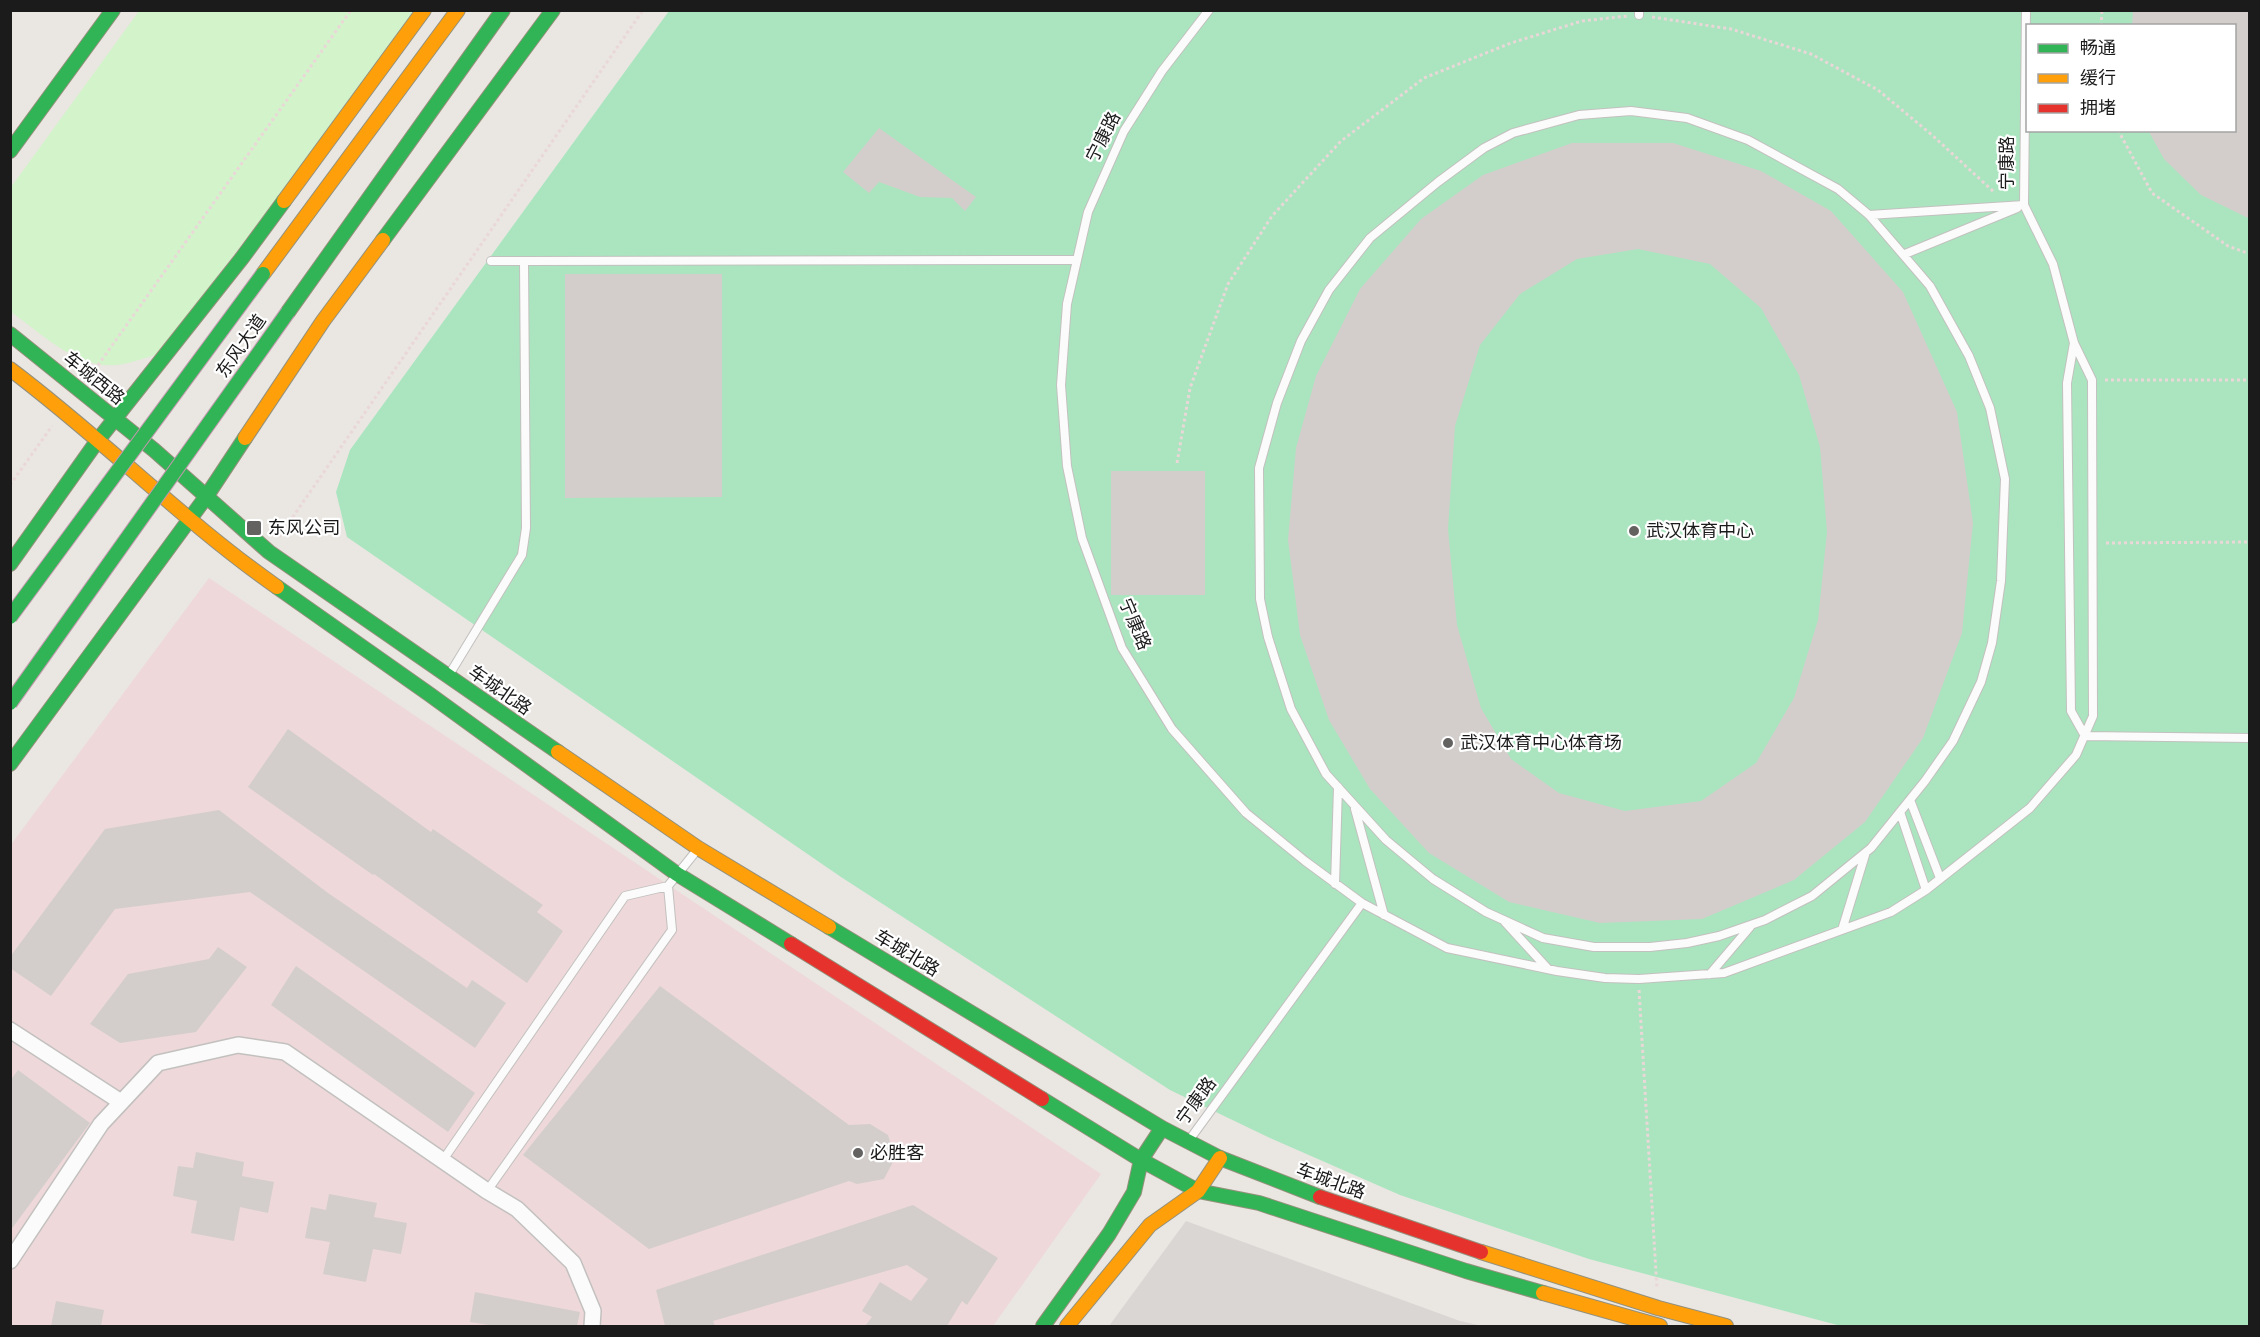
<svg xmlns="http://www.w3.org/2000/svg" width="2260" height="1337" font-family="Cabin,'Noto Sans SC',sans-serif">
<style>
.residential{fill:#d9d6d4}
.commercial{fill:#eed8da}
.park{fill:#d3f3ca}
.pitch{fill:#aae5bf;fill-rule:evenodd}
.building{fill:#d3cecb;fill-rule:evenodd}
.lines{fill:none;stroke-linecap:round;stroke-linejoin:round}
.lane-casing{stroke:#c2c1bf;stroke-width:10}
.street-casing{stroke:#c2c1bf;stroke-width:18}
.fast-casing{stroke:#94907b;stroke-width:16}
.slow-casing{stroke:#94907b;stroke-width:16}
.jam-casing{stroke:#94907b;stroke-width:16}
.path{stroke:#ead7d8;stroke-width:3;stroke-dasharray:3 3;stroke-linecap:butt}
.lane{stroke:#fcfbfb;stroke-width:8}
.street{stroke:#fcfbfb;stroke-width:15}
.fast{stroke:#30b455;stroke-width:14}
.slow{stroke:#ff9f0a;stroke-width:14}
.jam{stroke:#e5322d;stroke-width:14}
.fast-bridge-casing{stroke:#c198ac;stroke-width:16;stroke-linecap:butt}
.fast-bridge{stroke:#30b455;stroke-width:14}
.poi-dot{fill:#636261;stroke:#fff;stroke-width:2}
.labels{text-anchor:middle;stroke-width:4.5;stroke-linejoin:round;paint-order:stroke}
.street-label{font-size:18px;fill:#1b1b1b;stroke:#fff}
.poi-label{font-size:18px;fill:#1b1b1b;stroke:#fff;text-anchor:start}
</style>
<rect width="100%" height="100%" fill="#eae6e2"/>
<path class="residential" d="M 1186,1221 L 1460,1321 L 1482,1326 L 1109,1326 Z"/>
<path class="commercial" d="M 209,578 L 1101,1174 L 993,1326 L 11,1326 L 10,846 Z"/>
<path class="park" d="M 139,11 L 421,11 L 157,355 C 143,358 129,364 116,365 C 76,369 41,333 11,312 L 11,187 Z"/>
<path class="pitch" d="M 669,11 L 2249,11 L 2249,1326 L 1841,1326 L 1589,1259 L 1400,1195 L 1270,1138 L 1170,1090 L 841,877 L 347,537 L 336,492 L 350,450 ZM 2028,26 L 2234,26 L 2234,130 L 2028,130 Z"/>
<path class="building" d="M 2133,10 L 2250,10 L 2250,219 L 2201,195 L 2164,159 L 2148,130 L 2235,130 L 2235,26 L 2132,26 Z
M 879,128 L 976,197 L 965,211 L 952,198 L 920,197 L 879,182 L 869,193 L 843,172 Z
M 1572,143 L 1673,143 L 1761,171 L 1831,211 L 1903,292 L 1957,412 L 1973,523 L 1962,633 L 1923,738 L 1865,822 L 1794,880 L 1702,919 L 1600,923 L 1509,902 L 1429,853 L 1370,789 L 1329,720 L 1300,635 L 1288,540 L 1296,448 L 1316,376 L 1360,289 L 1421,219 L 1483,175 ZM 1638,249 L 1710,264 L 1761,308 L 1799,375 L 1820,447 L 1827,532 L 1818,620 L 1794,698 L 1756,763 L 1701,801 L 1625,811 L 1559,793 L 1511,759 L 1481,708 L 1457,625 L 1448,529 L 1455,426 L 1480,345 L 1520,294 L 1577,259 Z
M 565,274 L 722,274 L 722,497 L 565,498 Z
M 1111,471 L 1205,471 L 1205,595 L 1111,595 Z
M 288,729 L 431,832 L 433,829 L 543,905 L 537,912 L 563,931 L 527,983 L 374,874 L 373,875 L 248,787 Z
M 219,810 L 328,893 L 467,988 L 472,980 L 506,1003 L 475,1048 L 250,892 L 115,909 L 51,996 L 10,968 L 10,957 L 105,829 Z
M 218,947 L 247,967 L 196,1032 L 120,1043 L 90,1024 L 128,974 L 209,959 Z
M 296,966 L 475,1093 L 448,1132 L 271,1005 Z
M 660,986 L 849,1125 L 870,1124 L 888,1135 L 895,1158 L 884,1179 L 857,1184 L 849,1181 L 649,1249 L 523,1155 Z
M 18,1070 L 90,1123 L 10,1231 L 10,1081 Z
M 196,1152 L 244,1162 L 242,1176 L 274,1182 L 268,1213 L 240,1207 L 234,1241 L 191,1233 L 197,1201 L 173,1196 L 178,1166 L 193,1168 Z
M 329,1194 L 377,1203 L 374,1217 L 407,1223 L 401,1254 L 373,1249 L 366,1282 L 323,1274 L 330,1242 L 305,1238 L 311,1207 L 326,1210 Z
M 913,1205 L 998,1258 L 967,1305 L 962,1301 L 947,1326 L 865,1326 L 872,1317 L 862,1311 L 880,1282 L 911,1301 L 928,1279 L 907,1265 L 713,1321 L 715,1326 L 665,1326 L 656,1290 Z
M 475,1292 L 580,1312 L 577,1326 L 495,1326 L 470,1322 Z
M 56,1301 L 104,1310 L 101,1326 L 51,1326 Z"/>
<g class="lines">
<defs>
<path id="lane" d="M 1639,10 L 1639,15
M 1631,111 L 1687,118 L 1748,140 L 1838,189 L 1869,215 L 1930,286 L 1969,356 L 1990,408 L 2005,479 L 2001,581 L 1992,643 L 1981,682 L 1953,741 L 1925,781 L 1871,848 L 1812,896 L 1765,920 L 1719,936 L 1687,943 L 1650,947 L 1594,947 L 1543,938 L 1486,912 L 1433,879 L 1386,840 L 1326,774 L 1291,709 L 1268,637 L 1260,599 L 1259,468 L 1277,403 L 1301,341 L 1329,290 L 1370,238 L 1438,182 L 1484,148 L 1513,133 L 1579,115 Z
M 1869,215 L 2024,205
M 1905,254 L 2017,208
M 491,261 L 524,261
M 2074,343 L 2067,383 L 2071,711 L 2085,736
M 449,675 L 522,555 L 526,528 L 524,261 L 1077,260
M 2085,736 L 2250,738
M 1910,800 L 1940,878
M 1355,809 L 1384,915
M 1900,812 L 1926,890
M 1335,884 L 1338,787
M 1362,903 L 1447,948 L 1557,971 L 1605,978 L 1639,979 L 1724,973 L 1891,912 L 1926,890 L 2030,808 L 2076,755 L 2093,716 L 2092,380 L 2074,343 L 2053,264 L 2024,205 L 2026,10
M 1505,922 L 1548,969
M 1842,930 L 1865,855
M 1710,974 L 1750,927
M 1190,1139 L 1362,903 L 1305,861 L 1246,813 L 1172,729 L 1122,648 L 1082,538 L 1067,466 L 1061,385 L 1067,304 L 1088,212 L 1124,131 L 1162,71 L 1209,10
M 443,1160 L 625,896 L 668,886
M 487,1191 L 672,930 L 668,886 L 697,850"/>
<path id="street" d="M 10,1030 L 121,1102
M 10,1261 L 101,1124 L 158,1063 L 238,1045 L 285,1052 L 487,1191 L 517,1209 L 573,1263 L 593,1311 L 592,1326"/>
<path id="fast" d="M 10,151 L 113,10
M 383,240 L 553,10
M 288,312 L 503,10
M 10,334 L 154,450 L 269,552 L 558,752
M 10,564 L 98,440 L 242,258 L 284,201
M 277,587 L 429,694 L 677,874 L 791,944
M 10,764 L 206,497 L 245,438
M 829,927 L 1162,1128 L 1220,1158 L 1320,1197
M 1042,1099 L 1141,1160 L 1198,1191 L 1259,1203 L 1466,1271 L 1543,1293
M 1043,1326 L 1109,1234 L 1134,1192 L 1141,1160 L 1162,1128"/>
<path id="slow" d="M 284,201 L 424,10
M 263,274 L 458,10
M 10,369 C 102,438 183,521 277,587
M 245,438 L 323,321 L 383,240
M 558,752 L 698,848 L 829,927
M 1481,1252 L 1658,1308 L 1726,1326
M 1543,1293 L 1660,1326
M 1067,1326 L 1150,1225 L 1198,1191 L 1220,1158"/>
<path id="jam" d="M 791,944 L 1042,1099
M 1320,1197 L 1481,1252"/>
</defs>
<use href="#lane" class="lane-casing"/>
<use href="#street" class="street-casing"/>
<use href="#fast" class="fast-casing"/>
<use href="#slow" class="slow-casing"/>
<use href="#jam" class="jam-casing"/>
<path class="path" d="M 1652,17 L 1731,29 L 1811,54 L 1878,90 L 1932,135 L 1995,193
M 2101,26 L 2102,10
M 2118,130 L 2152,193 L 2228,246 L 2250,254
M 91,375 L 351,10
M 2105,380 L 2250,380
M 1177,463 L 1190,388 L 1228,284 L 1272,216 L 1341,141 L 1424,78 L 1511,43 L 1582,21 L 1628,16
M 10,485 L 52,426
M 279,537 L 643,10
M 2106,543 L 2250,542
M 1639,990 L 1657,1289"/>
<use href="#lane" class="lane"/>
<use href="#street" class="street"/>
<use href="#fast" class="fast"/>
<use href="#slow" class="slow"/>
<use href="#jam" class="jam"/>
<defs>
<path id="fast-bridge" d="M 10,617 L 263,274
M 10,703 L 288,312"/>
</defs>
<use href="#fast-bridge" class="fast-bridge-casing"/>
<use href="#fast-bridge" class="fast-bridge"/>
</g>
<g class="poi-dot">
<rect x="246" y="520" width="16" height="16" rx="3"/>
<circle cx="1634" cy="531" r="6"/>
<circle cx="1448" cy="743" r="6"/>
<circle cx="858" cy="1153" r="6"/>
</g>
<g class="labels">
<g class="street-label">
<text transform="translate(1103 137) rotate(-63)" y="6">宁康路</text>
<text transform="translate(2007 163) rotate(-90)" y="6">宁康路</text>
<text transform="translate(241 346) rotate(-55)" y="6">东风大道</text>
<text transform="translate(94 378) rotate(39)" y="6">车城西路</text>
<text transform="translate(1135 624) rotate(67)" y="6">宁康路</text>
<text transform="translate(500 690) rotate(35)" y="6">车城北路</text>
<text transform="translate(907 953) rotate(31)" y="6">车城北路</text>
<text transform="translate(1196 1101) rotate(-54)" y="6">宁康路</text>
<text transform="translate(1331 1181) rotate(20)" y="6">车城北路</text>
</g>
<g class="poi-label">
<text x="268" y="534">东风公司</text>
<text x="1646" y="537">武汉体育中心</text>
<text x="1460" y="749">武汉体育中心体育场</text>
<text x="870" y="1159">必胜客</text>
</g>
</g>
<rect width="2260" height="1337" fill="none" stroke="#1b1b1b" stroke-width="24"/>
<rect x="2026" y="24" width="210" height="108" fill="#ffffff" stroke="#a4a4a4" stroke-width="1.5"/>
<rect x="2038" y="44" width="30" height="9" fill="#30b455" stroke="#a4a4a4" stroke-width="1.5"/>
<text x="2080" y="54" font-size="18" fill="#1b1b1b">畅通</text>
<rect x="2038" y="74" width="30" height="9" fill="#ff9f0a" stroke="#a4a4a4" stroke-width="1.5"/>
<text x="2080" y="84" font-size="18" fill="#1b1b1b">缓行</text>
<rect x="2038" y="104" width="30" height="9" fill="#e5322d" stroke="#a4a4a4" stroke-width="1.5"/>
<text x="2080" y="114" font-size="18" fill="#1b1b1b">拥堵</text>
</svg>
